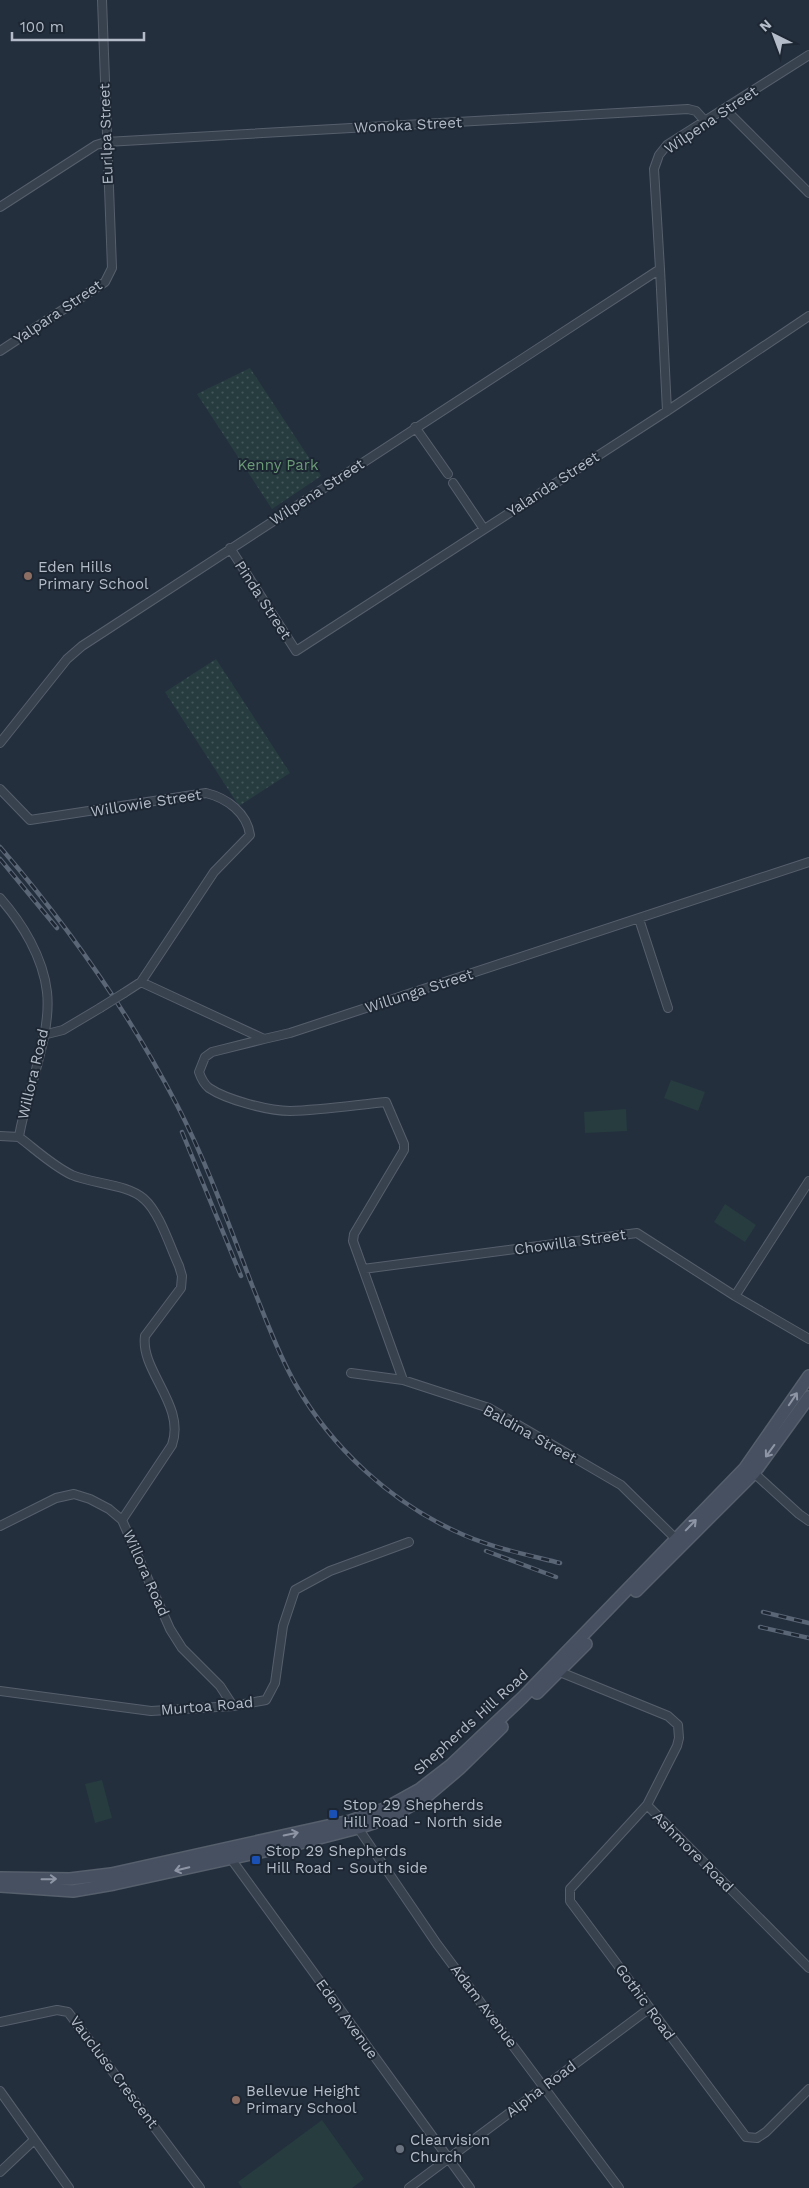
<svg xmlns="http://www.w3.org/2000/svg" width="809" height="2188" font-family="'Work Sans',sans-serif">
<style>
.park{fill:url(#park-dots)}
.pitch{fill:#263c3f}
.lines{fill:none;stroke-linecap:round;stroke-linejoin:round}
.street-casing{stroke:#565f6c;stroke-width:10}
.secondary-casing{stroke:#565f6c;stroke-width:14}
.street{stroke:#38414e;stroke-width:8}
.secondary{stroke:#465061;stroke-width:11}
.rail-casing{stroke:#5a6575;stroke-width:4.5}
.rail{stroke:#1d2633;stroke-width:2.5;stroke-dasharray:8;stroke-linecap:butt}
.street-bridge-casing{stroke:#565f6c;stroke-width:10;stroke-linecap:butt}
.street-bridge{stroke:#38414e;stroke-width:8}
.oneway{stroke:#8e96a5}
.education-dot{fill:#8d6e63;stroke:#1d2633;stroke-width:2}
.transit-dot{fill:#1a4fb4;stroke:#1d2633;stroke-width:2}
.worship-dot{fill:#6b7280;stroke:#1d2633;stroke-width:2}
.labels{text-anchor:middle;stroke-width:4;stroke-linejoin:round;paint-order:stroke}
.street-label{font-size:15px;fill:#b4bcc9;stroke:#1d2633}
.park-label{font-size:15px;fill:#6b9a76;stroke:#1d2633}
.poi-label{font-size:15px;fill:#b4bcc9;stroke:#1d2633;text-anchor:start}
</style>
<defs>
<pattern id="park-dots" width="8" height="8" patternUnits="userSpaceOnUse" patternTransform="scale(1.25)"><rect width="8" height="8" fill="#263c3f"/><path d="M2 2h.1M6 6h.1" fill="none" stroke="#435659" stroke-width="1.8" stroke-linecap="round"/></pattern>
</defs>
<rect width="100%" height="100%" fill="#242f3e"/>
<path class="park" d="M 250,368 L 321,476 L 272,509 L 197,394 Z
M 216,659 L 290,773 L 239,806 L 165,692 Z"/>
<path class="pitch" d="M 671,1080 L 705,1092 L 698,1111 L 664,1098 Z
M 626,1109 L 627,1131 L 585,1133 L 584,1112 Z
M 725,1204 L 756,1225 L 745,1242 L 714,1222 Z
M 102,1780 L 112,1818 L 95,1823 L 85,1784 Z
M 322,2120 L 364,2179 L 352,2188 L 242,2188 L 238,2182 Z"/>
<g class="lines">
<defs>
<path id="street" d="M 725,109 L 809,193
M 0,207 L 96,145 L 106,142 L 688,109 L 696,111 L 705,121
M 660,269 L 667,411
M 0,351 L 105,282 L 112,268 L 102,0
M 415,427 L 448,474
M 453,483 L 484,529
M 230,548 L 296,651 L 667,411 L 809,316
M 0,743 L 67,659 L 82,646 L 660,269 L 654,169 L 659,155 L 667,145 L 809,55
M 0,789 L 30,820 L 206,793 C 227,798 247,813 250,835 L 214,872 L 141,982
M 0,898 C 22,923 43,957 47,992 C 52,1036 26,1092 19,1137 C 36,1150 53,1166 72,1175 C 93,1184 128,1184 144,1199 C 160,1213 170,1247 179,1266 L 182,1276 L 181,1288 L 145,1336 C 140,1371 186,1405 172,1445 L 122,1520 L 170,1629 L 182,1648 L 220,1686 L 233,1706
M 639,919 L 668,1008
M 124,993 L 141,982 L 264,1039 L 290,1033 L 809,862
M 43,1035 L 63,1030 L 100,1008
M 264,1039 L 212,1052 L 205,1057 L 199,1072 C 201,1078 204,1084 209,1088 C 227,1100 269,1111 290,1111 C 322,1110 355,1105 386,1102 L 404,1144 L 404,1150 L 354,1234 L 353,1241 L 403,1380
M 0,1136 L 19,1137
M 363,1269 L 637,1233 L 735,1296 L 809,1339
M 735,1296 L 809,1181
M 351,1373 L 403,1380 L 489,1408 L 621,1485 L 678,1541
M 754,1473 L 799,1514 L 809,1521
M 0,1526 L 56,1498 L 74,1494 L 90,1499 L 109,1509 L 122,1520
M 560,1672 L 668,1716 L 678,1725 L 679,1738 L 677,1746 L 647,1805 L 809,1968
M 0,1691 L 151,1711 L 233,1706 L 266,1700 L 275,1683 L 283,1626 L 295,1590 L 330,1571 L 409,1542
M 647,1805 L 570,1889 L 570,1901 L 746,2137 L 757,2138 L 766,2132 L 809,2089
M 356,1825 L 437,1944 L 619,2188
M 229,1856 L 470,2188
M 0,2022 L 57,2010 L 68,2012 L 200,2188
M 0,2091 L 69,2188
M 0,2172 L 34,2140
M 409,2188 L 650,2008"/>
<path id="secondary" d="M 636,1591 L 754,1473 L 809,1397
M 537,1693 L 586,1644
M 0,1878 L 70,1879 L 111,1874 L 350,1821 L 384,1809 L 420,1789 L 451,1765 L 522,1698 L 745,1468 L 809,1376
M 0,1886 L 73,1891 L 114,1884 L 296,1844 L 358,1828 L 391,1817 L 426,1797 L 459,1769 L 502,1727"/>
</defs>
<use href="#street" class="street-casing"/>
<use href="#secondary" class="secondary-casing"/>
<use href="#street" class="street"/>
<use href="#secondary" class="secondary"/>
<defs>
<path id="rail" d="M 0,847 C 68,926 129,1013 177,1105 C 207,1163 229,1225 252,1285 C 266,1319 278,1354 296,1385 C 332,1448 390,1501 455,1531 C 488,1547 524,1554 560,1563
M 0,859 L 57,928
M 182,1132 L 241,1276
M 486,1551 L 556,1577
M 763,1612 L 809,1623
M 760,1627 L 809,1638"/>
</defs>
<use href="#rail" class="rail-casing"/>
<use href="#rail" class="rail"/>
<defs>
<path id="street-bridge" d="M 100,1008 L 124,993"/>
</defs>
<use href="#street-bridge" class="street-bridge-casing"/>
<use href="#street-bridge" class="street-bridge"/>
</g>
<defs><path id="oneway-shaft" d="M-6 0H5M1.5-3L5.5 0L1.5 3" fill="none" stroke-width="1.6" stroke-linecap="round" stroke-linejoin="round" transform="scale(1.25)"/></defs>
<g class="oneway">
<use href="#oneway-shaft" transform="translate(793 1399) rotate(-56)"/>
<use href="#oneway-shaft" transform="translate(770 1451) rotate(126)"/>
<use href="#oneway-shaft" transform="translate(691 1525) rotate(-46)"/>
<use href="#oneway-shaft" transform="translate(291 1834) rotate(-12)"/>
<use href="#oneway-shaft" transform="translate(182 1869) rotate(167)"/>
<use href="#oneway-shaft" transform="translate(49 1879) rotate(-1)"/>
</g>
<g class="education-dot">
<circle cx="28" cy="576" r="5"/>
<circle cx="236" cy="2100" r="5"/>
</g>
<g class="transit-dot">
<rect x="328" y="1809" width="10" height="10" rx="2.5"/>
<rect x="251" y="1855" width="10" height="10" rx="2.5"/>
</g>
<circle class="worship-dot" cx="400" cy="2149" r="5"/>
<g class="labels">
<g class="street-label">
<text transform="translate(711 120) rotate(-34)" y="5">Wilpena Street</text>
<text transform="translate(408 125) rotate(-3)" y="5">Wonoka Street</text>
<text transform="translate(106 134) rotate(-92)" y="5">Eurilpa Street</text>
<text transform="translate(58 312) rotate(-34)" y="5">Yalpara Street</text>
<text transform="translate(553 484) rotate(-33)" y="5">Yalanda Street</text>
<text transform="translate(317 492) rotate(-33)" y="5">Wilpena Street</text>
<text transform="translate(263 600) rotate(57)" y="5">Pinda Street</text>
<text transform="translate(146 803) rotate(-9)" y="5">Willowie Street</text>
<text transform="translate(419 991) rotate(-18)" y="5">Willunga Street</text>
<text transform="translate(33 1074) rotate(-77)" y="5">Willora Road</text>
<text transform="translate(570 1242) rotate(-8)" y="5">Chowilla Street</text>
<text transform="translate(530 1434) rotate(29)" y="5">Baldina Street</text>
<text transform="translate(146 1573) rotate(66)" y="5">Willora Road</text>
<text transform="translate(207 1706) rotate(-5)" y="5">Murtoa Road</text>
<text transform="translate(471 1722) rotate(-42)" y="5">Shepherds Hill Road</text>
<text transform="translate(693 1852) rotate(45)" y="5">Ashmore Road</text>
<text transform="translate(645 2002) rotate(54)" y="5">Gothic Road</text>
<text transform="translate(484 2006) rotate(53)" y="5">Adam Avenue</text>
<text transform="translate(347 2019) rotate(54)" y="5">Eden Avenue</text>
<text transform="translate(114 2072) rotate(53)" y="5">Vaucluse Crescent</text>
<text transform="translate(541 2089) rotate(-37)" y="5">Alpha Road</text>
</g>
<g class="park-label">
<text x="278" y="470">Kenny Park</text>
</g>
<g class="poi-label">
<text x="38" y="572">Eden Hills<tspan x="38" dy="17">Primary School</tspan></text>
<text x="343" y="1810">Stop 29 Shepherds<tspan x="343" dy="17">Hill Road - North side</tspan></text>
<text x="266" y="1856">Stop 29 Shepherds<tspan x="266" dy="17">Hill Road - South side</tspan></text>
<text x="246" y="2096">Bellevue Height<tspan x="246" dy="17">Primary School</tspan></text>
<text x="410" y="2145">Clearvision<tspan x="410" dy="17">Church</tspan></text>
</g>
</g>
<g transform="translate(774 35) rotate(318)" stroke="#1d2633" stroke-width="4" paint-order="stroke">
<path d="M0-4L9 19L0 12L-9 19Z" fill="#b4bcc9"/>
<text y="-8" font-size="14" font-weight="bold" text-anchor="middle" fill="#b4bcc9">N</text>
</g>
<path d="M12 32v8h132v-8" fill="none" stroke="#b4bcc9" stroke-width="2.5"/>
<text x="20" y="32" font-size="15" fill="#b4bcc9" stroke="#1d2633" stroke-width="4" paint-order="stroke">100 m</text>
</svg>
